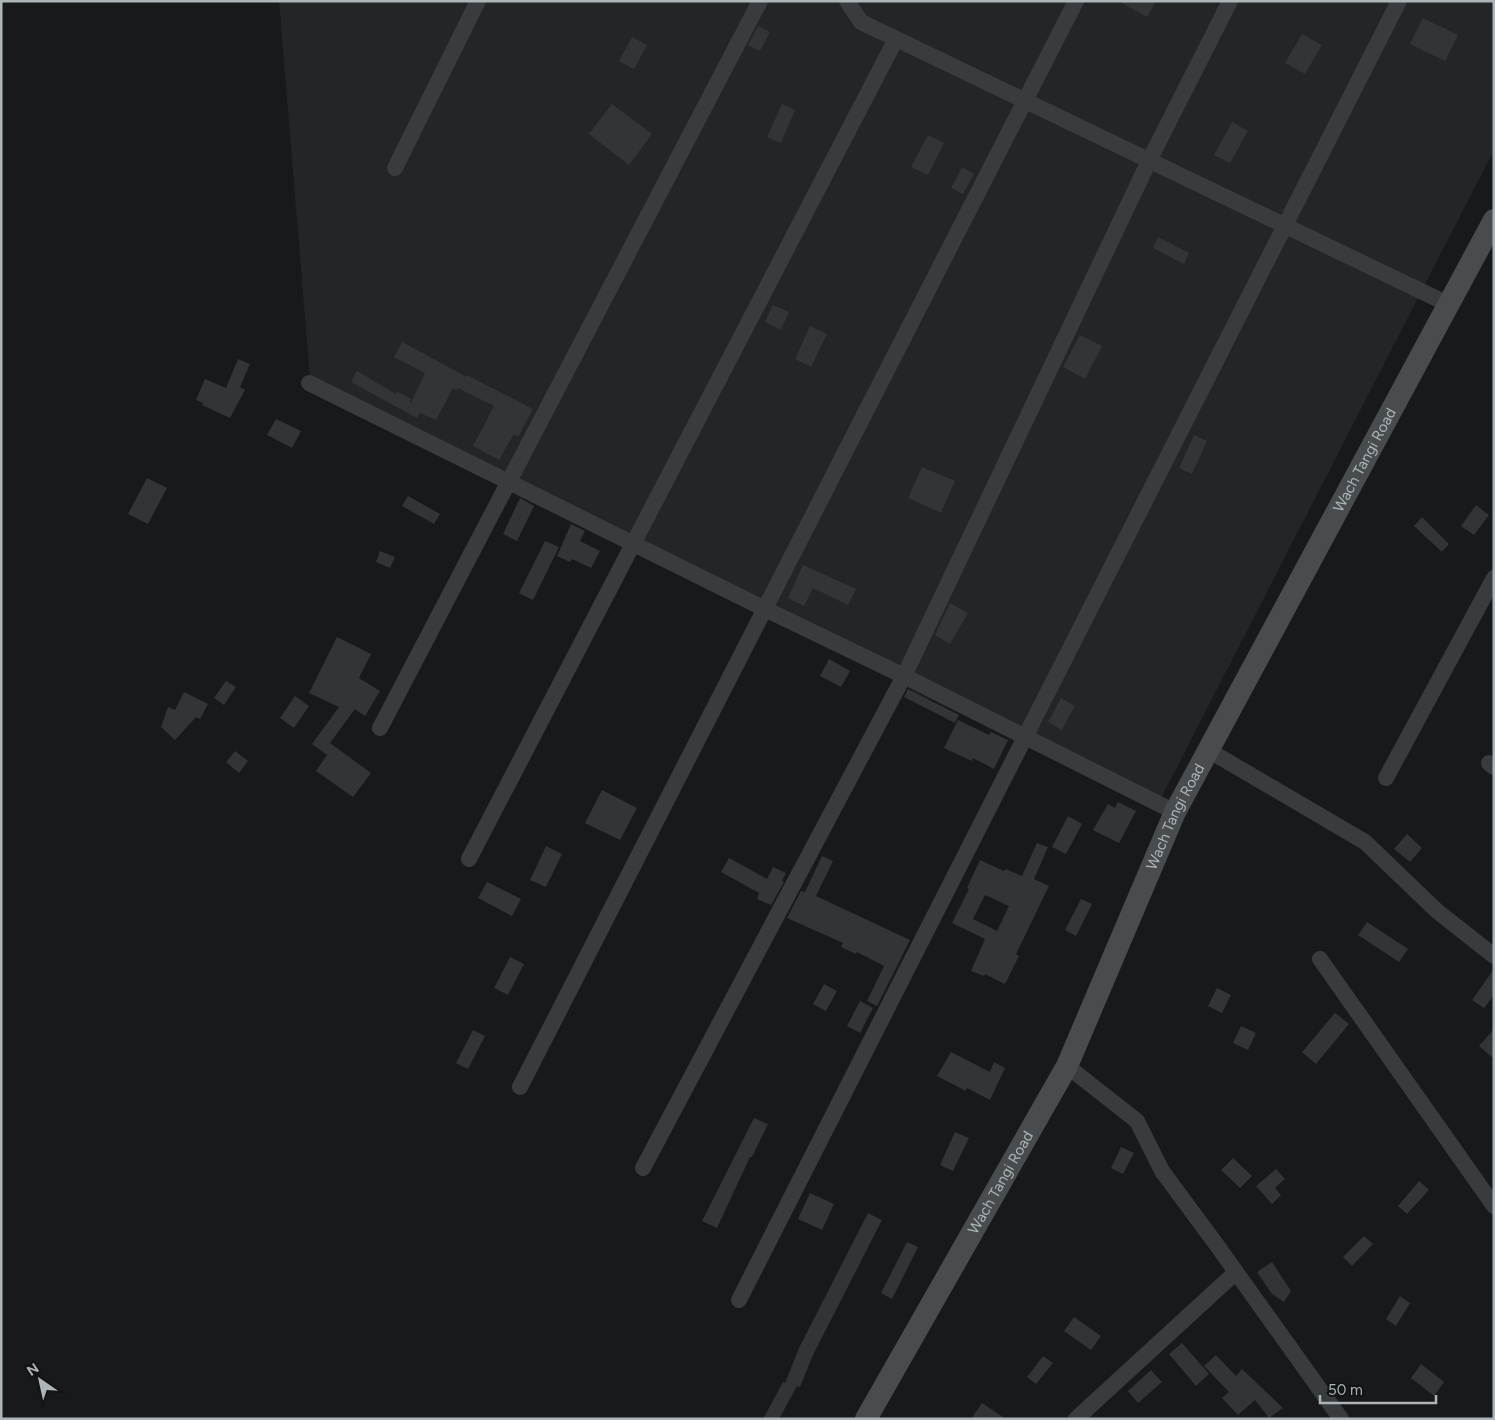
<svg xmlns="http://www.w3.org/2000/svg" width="1495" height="1420" font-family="Figtree,sans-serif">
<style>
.built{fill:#242527}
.building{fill:#333436;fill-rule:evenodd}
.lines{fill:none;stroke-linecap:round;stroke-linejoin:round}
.minor{stroke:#393c3e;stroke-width:16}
.secondary{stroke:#484c4e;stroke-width:22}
.labels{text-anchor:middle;stroke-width:5;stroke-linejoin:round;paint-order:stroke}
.street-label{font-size:15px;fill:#acb5b8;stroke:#131415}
</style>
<rect width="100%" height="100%" fill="#18191a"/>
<path class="built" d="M 279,1 L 1494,1 L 1494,150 L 1156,808 L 310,378 Z"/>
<path class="building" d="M 1118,1 L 1156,1 L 1147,17 Z
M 1423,18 L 1458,35 L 1445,61 L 1410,44 Z
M 758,26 L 770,32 L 760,51 L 748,45 Z
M 1302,34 L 1322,45 L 1305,74 L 1285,63 Z
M 632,37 L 647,45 L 634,69 L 619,61 Z
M 612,104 L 652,134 L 629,165 L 589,134 Z
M 782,104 L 795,110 L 781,143 L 767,137 Z
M 1232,122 L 1248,131 L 1230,163 L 1214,155 Z
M 928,135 L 944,143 L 928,175 L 911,167 Z
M 962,167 L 974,174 L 963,194 L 951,188 Z
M 1158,237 L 1189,253 L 1184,264 L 1153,248 Z
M 773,305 L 789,312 L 781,330 L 765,322 Z
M 810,326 L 827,334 L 811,367 L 795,359 Z
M 1080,335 L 1102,346 L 1085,379 L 1063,367 Z
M 402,342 L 467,377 L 467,375 L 533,409 L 518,437 L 514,434 L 499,460 L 473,446 L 494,406 L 458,388 L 457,390 L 453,388 L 436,420 L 420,413 L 417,418 L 351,382 L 357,371 L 396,394 L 397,391 L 411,399 L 409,401 L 411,402 L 425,373 L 394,357 Z
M 238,359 L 250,364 L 240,387 L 245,390 L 230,418 L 202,405 L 203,403 L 196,400 L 205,379 L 226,388 Z
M 276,419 L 301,431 L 292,448 L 267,435 Z
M 1194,435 L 1207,441 L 1192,474 L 1179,468 Z
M 922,467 L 955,481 L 941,513 L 908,498 Z
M 147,478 L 167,488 L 148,524 L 128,514 Z
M 408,496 L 440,514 L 434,524 L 402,506 Z
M 520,498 L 534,506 L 517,541 L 503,534 Z
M 1476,505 L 1489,515 L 1474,535 L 1461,526 Z
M 1422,517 L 1449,544 L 1442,552 L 1414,526 Z
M 571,524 L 585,531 L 580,541 L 600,551 L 591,568 L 572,559 L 570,562 L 557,556 Z
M 545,541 L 559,547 L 533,600 L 519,593 Z
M 380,551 L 395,557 L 390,568 L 376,562 Z
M 803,565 L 856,589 L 848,605 L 813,588 L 804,606 L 788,598 Z
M 950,603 L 968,613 L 950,644 L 935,635 Z
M 337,637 L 371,654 L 359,678 L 380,691 L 365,716 L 355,709 L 330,743 L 371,773 L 353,797 L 316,771 L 327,755 L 312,744 L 339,707 L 309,693 Z
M 829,659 L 850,671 L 841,687 L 820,676 Z
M 226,681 L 236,687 L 224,705 L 214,698 Z
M 908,689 L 959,715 L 955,723 L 904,697 Z
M 184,692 L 208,704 L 200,719 L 196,717 L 175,740 L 161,727 L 168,707 L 175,710 Z
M 295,696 L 309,706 L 294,728 L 280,718 Z
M 1061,698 L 1075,706 L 1062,730 L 1048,722 Z
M 958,720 L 989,735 L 991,732 L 1008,740 L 994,769 L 973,758 L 972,761 L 944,748 Z
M 235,751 L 248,761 L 239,773 L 226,762 Z
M 602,790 L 637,808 L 620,840 L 585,823 Z
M 1118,802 L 1136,811 L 1119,843 L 1093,830 L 1108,804 L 1115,808 Z
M 1068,816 L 1082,824 L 1066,854 L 1052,847 Z
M 1407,834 L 1422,848 L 1410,862 L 1394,849 Z
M 1037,843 L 1048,847 L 1034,879 L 1049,886 L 1016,954 L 1019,956 L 1005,984 L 985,974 L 984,976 L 971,971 L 985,939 L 952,923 L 969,889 L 967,888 L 980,860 L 1004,871 L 1006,869 L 1022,876 ZM 985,895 L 1009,906 L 997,931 L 973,919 Z
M 546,846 L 562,854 L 546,887 L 530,880 Z
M 822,856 L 833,861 L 816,896 L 910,940 L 877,1006 L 867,1001 L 884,966 L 857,952 L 856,954 L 841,947 L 843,943 L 787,918 L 801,891 L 805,892 Z
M 729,858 L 767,879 L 773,867 L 786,873 L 782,881 L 784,882 L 771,905 L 757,899 L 759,893 L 721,872 Z
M 487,882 L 521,899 L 512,916 L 478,898 Z
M 1081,899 L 1092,904 L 1076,936 L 1065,930 Z
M 1367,922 L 1408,949 L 1399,962 L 1358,935 Z
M 510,957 L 524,964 L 508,995 L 494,988 Z
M 1494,969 L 1494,995 L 1484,1008 L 1472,1000 Z
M 824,984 L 837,991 L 826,1011 L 813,1004 Z
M 1217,988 L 1231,995 L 1222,1013 L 1208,1006 Z
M 860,1001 L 873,1008 L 860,1033 L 847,1026 Z
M 1335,1013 L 1349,1024 L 1316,1064 L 1302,1052 Z
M 1241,1026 L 1256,1033 L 1248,1050 L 1233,1043 Z
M 1494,1029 L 1494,1059 L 1479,1046 Z
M 473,1030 L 485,1036 L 468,1069 L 456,1063 Z
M 951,1052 L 990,1072 L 994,1062 L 1005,1068 L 990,1100 L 967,1088 L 966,1091 L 937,1076 Z
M 754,1118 L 768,1124 L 752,1157 L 750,1157 L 717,1228 L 702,1221 Z
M 955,1132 L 969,1138 L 953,1171 L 940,1165 Z
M 1121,1147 L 1134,1153 L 1123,1174 L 1111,1168 Z
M 1233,1158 L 1252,1176 L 1240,1188 L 1221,1170 Z
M 1276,1169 L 1285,1179 L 1275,1188 L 1281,1195 L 1272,1204 L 1256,1186 Z
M 1419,1181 L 1429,1190 L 1407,1214 L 1398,1206 Z
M 810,1193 L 834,1204 L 822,1230 L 798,1219 Z
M 868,1213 L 882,1220 L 813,1355 L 800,1387 L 797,1386 L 779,1419 L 763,1419 L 783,1382 L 785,1383 L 799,1348 Z
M 1364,1236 L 1373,1244 L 1352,1266 L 1343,1257 Z
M 907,1242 L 918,1247 L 892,1299 L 881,1293 Z
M 1272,1262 L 1291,1291 L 1284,1302 L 1272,1294 L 1257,1272 Z
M 1400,1296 L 1410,1303 L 1396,1326 L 1386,1319 Z
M 1074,1317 L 1101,1336 L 1091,1350 L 1064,1331 Z
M 1182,1343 L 1209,1374 L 1196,1386 L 1169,1354 Z
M 1216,1355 L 1236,1376 L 1242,1369 L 1283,1408 L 1269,1418 L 1255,1400 L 1238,1415 L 1222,1398 L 1229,1392 L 1204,1366 Z
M 1043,1356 L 1053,1363 L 1036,1384 L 1027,1377 Z
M 1421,1364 L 1444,1382 L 1434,1396 L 1411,1378 Z
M 1151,1370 L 1162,1382 L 1138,1403 L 1128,1391 Z
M 982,1403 L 1006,1419 L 971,1419 Z"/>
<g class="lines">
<path class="minor" d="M 847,1 L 861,22 L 1448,304
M 395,168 L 478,1
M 309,383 L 765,609 L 904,676 L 1175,812
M 380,728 L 760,1
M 1208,750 L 1365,842 L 1437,911 L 1494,956
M 1489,763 L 1494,767
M 1386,778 L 1494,578
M 469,859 L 896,39
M 1320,959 L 1494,1206
M 1067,1066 L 1137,1121 L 1162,1171 L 1216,1244 L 1341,1419
M 520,1087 L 1076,1
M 643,1168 L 904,676 L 1149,161 L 1230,1
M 739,1300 L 1399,1
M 1076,1419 L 1235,1273"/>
<path class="secondary" id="s1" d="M 866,1419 L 1067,1066 L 1175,812 L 1494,220"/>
</g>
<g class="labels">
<g class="street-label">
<text dy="5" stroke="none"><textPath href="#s1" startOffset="1082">Wach Tangi Road</textPath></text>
<text dy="5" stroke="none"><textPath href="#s1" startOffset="678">Wach Tangi Road</textPath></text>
<text dy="5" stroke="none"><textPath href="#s1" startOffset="272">Wach Tangi Road</textPath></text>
</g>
</g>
<rect width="1495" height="1420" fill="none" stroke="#acb5b8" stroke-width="5"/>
<g transform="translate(40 1380) rotate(326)" stroke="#131415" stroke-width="4" paint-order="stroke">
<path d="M0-4L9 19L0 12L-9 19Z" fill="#acb5b8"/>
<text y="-8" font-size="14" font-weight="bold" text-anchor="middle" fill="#acb5b8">N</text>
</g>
<path d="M1320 1395v8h116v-8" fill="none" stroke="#acb5b8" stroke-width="2.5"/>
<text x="1328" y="1395" font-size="15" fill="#acb5b8" stroke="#131415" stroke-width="4" paint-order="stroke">50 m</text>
</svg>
